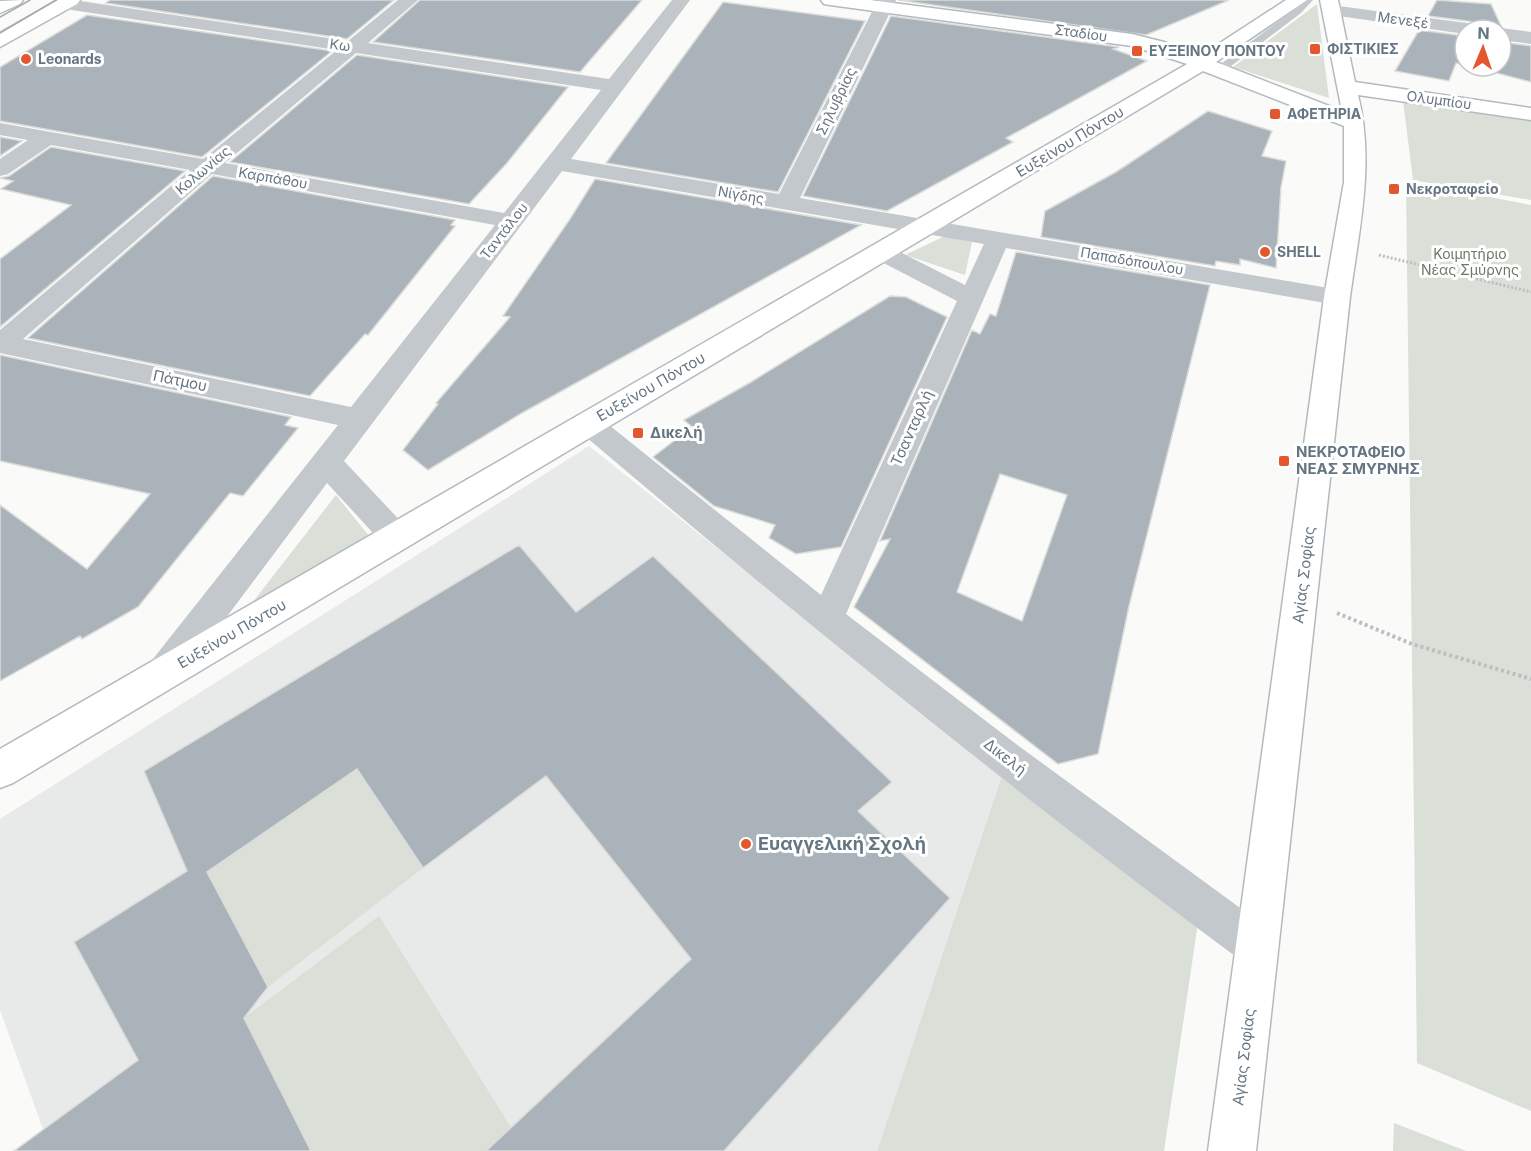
<svg xmlns="http://www.w3.org/2000/svg" width="1531" height="1151" font-family="Inter,sans-serif">
<style>
.built{fill:#e8e9e9}
.green{fill:#dadfd7}
.building{fill:#aab3b9;stroke:#dcdcda;stroke-width:1.5;fill-rule:evenodd}
.lines{fill:none;stroke-linecap:round;stroke-linejoin:round}
.secondary-casing{stroke:#b3babf;stroke-width:3}
.path-far1{stroke:#bbbfc2;stroke-width:3;stroke-dasharray:2 2;stroke-linecap:butt}
.path{stroke:#bbbfc2;stroke-width:4;stroke-dasharray:3 3;stroke-linecap:butt}
.lane{fill:#c3c8cc;fill-rule:evenodd}
.street{fill:#c3c8cc;fill-rule:evenodd}
.secondary{fill:#fff;fill-rule:evenodd}
.tram{stroke:#a2aab0;stroke-width:1.5}
.poi-dot{fill:#e4572e;stroke:#fff;stroke-width:2}
.labels{text-anchor:middle;stroke-width:6;stroke-linejoin:round;paint-order:stroke}
.far-street-label{font-size:14px;fill:#657683;stroke:#fff}
.far-poi-label{font-size:14px;font-weight:bold;fill:#657683;stroke:#fff;text-anchor:start}
.far-park-label{font-size:14px;fill:#687a64;stroke:#fff}
.street-label{font-size:15px;fill:#657683;stroke:#fff}
.poi-label{font-size:15px;font-weight:bold;fill:#657683;stroke:#fff;text-anchor:start}
.near-poi-label{font-size:18px;font-weight:bold;fill:#657683;stroke:#fff;text-anchor:start}
</style>
<rect width="100%" height="100%" fill="#fafaf8"/>
<path class="built" d="M 589,446 L 1002,775 L 877,1151 L 51,1151 L 0,1010 L 0,819 Z"/>
<path class="green" d="M 1317,4 L 1329,98 L 1233,67 Z
M 1403,101 L 1531,119 L 1531,200 L 1413,180 Z
M 1406,181 L 1531,205 L 1531,1111 L 1417,1063 Z
M 945,236 L 972,242 L 965,275 L 905,255 Z
M 336,495 L 369,536 L 245,612 Z
M 357,769 L 423,868 L 268,987 L 207,872 Z
M 1002,775 L 1198,923 L 1164,1151 L 877,1151 Z
M 379,916 L 512,1129 L 487,1151 L 311,1151 L 244,1018 Z
M 1394,1123 L 1466,1151 L 1393,1151 Z"/>
<path class="building" d="M 110,0 L 394,0 L 347,39 L 106,3 Z
M 420,0 L 642,0 L 580,72 L 373,42 Z
M 898,0 L 1229,0 L 1146,35 Z
M 1437,0 L 1491,4 L 1501,26 L 1493,30 L 1485,30 L 1482,24 L 1475,22 L 1428,16 Z
M 723,2 L 865,21 L 778,192 L 606,163 Z
M 87,15 L 332,51 L 202,157 L 0,121 L 0,67 Z
M 891,16 L 1119,47 L 1113,49 L 1147,61 L 1006,138 L 1013,142 L 887,211 L 803,196 Z
M 1419,30 L 1465,36 L 1465,65 L 1456,63 L 1449,81 L 1395,71 Z
M 1501,42 L 1531,46 L 1531,82 L 1470,66 L 1501,66 Z
M 357,55 L 568,87 L 507,163 L 469,204 L 230,162 Z
M 1208,111 L 1272,131 L 1262,156 L 1286,161 L 1281,187 L 1276,268 L 1240,259 L 1240,265 L 1216,261 L 1215,266 L 1041,237 L 1045,211 L 1116,172 Z
M 0,137 L 22,141 L 0,156 Z
M 51,147 L 185,171 L 0,327 L 0,259 L 71,205 L 1,189 L 13,181 L 0,178 L 9,176 Z
M 213,176 L 455,220 L 451,225 L 455,226 L 368,335 L 365,334 L 310,396 L 28,338 Z
M 595,179 L 861,225 L 522,413 L 428,470 L 403,450 L 438,404 L 436,403 L 510,317 L 503,316 L 570,219 Z
M 1016,252 L 1210,285 L 1129,606 L 1098,754 L 1058,764 L 854,607 L 890,539 L 880,541 L 972,330 L 980,334 L 990,314 L 996,316 ZM 1000,474 L 1067,495 L 1022,621 L 957,592 Z
M 890,296 L 906,297 L 947,317 L 841,547 L 796,554 L 769,538 L 775,525 L 714,506 L 653,457 L 692,427 L 684,420 L 751,382 Z
M 0,355 L 291,417 L 285,425 L 298,428 L 243,496 L 230,493 L 138,607 L 82,639 L 80,636 L 0,681 L 0,505 L 87,569 L 150,494 L 0,461 Z
M 519,545 L 576,612 L 653,556 L 892,782 L 858,811 L 950,898 L 724,1151 L 486,1151 L 691,959 L 546,776 L 423,868 L 357,769 L 207,872 L 268,987 L 244,1018 L 311,1151 L 14,1151 L 138,1060 L 74,942 L 187,871 L 144,771 Z"/>
<g class="lines">
<defs>
<path id="secondary" d="M 23,0 L 20,4 L 0,13 L 0,1 Z
M 58,0 L 80,0 L 77,4 L 0,47 L 0,33 Z
M 821,0 L 870,0 L 1132,34 L 1164,42 L 1200,56 L 1286,0 L 1307,0 L 1216,62 L 1342,111 L 1320,0 L 1338,0 L 1355,82 L 1531,108 L 1531,120 L 1358,95 C 1375,162 1359,230 1350,297 L 1256,1151 L 1208,1151 L 1324,297 L 1344,182 L 1344,126 L 1203,71 L 13,783 L 0,788 L 0,749 L 1187,64 L 1132,46 L 830,5 L 824,4 Z"/>
</defs>
<use href="#secondary" class="secondary-casing"/>
<path class="path-far1" d="M 1379,255 L 1531,292"/>
<path class="path" d="M 1337,613 L 1412,644 L 1531,679"/>
<path class="lane" d="M 1303,0 L 1313,0 L 1301,13 L 1222,73 L 1214,73 L 1214,69 L 1295,9 Z"/>
<path class="street" d="M 59,0 L 74,0 L 348,41 L 398,0 L 418,0 L 368,43 L 609,79 L 672,0 L 690,0 L 571,159 L 779,194 L 878,0 L 896,0 L 800,198 L 1346,291 L 1350,297 L 1346,303 L 1337,305 L 1006,248 L 846,614 L 1016,744 L 1273,932 L 1279,947 L 1273,962 L 1258,968 L 1243,962 C 1015,793 795,615 579,431 L 575,424 L 579,417 L 589,414 L 599,417 L 821,595 L 957,301 L 872,257 L 869,252 L 872,247 L 881,245 L 890,247 L 965,285 L 984,244 L 562,171 L 344,461 L 407,528 L 412,537 L 407,546 L 396,550 L 385,546 L 327,483 L 175,686 L 162,691 L 149,686 L 144,675 L 149,664 L 338,425 L 0,353 L 0,330 L 190,170 L 51,145 L 8,174 L 0,176 L 0,159 L 28,140 L 0,135 L 0,123 L 203,159 L 337,50 L 65,9 L 59,8 L 56,4 ZM 356,53 L 601,90 L 504,213 L 225,163 ZM 212,174 L 495,225 L 351,407 L 23,339 Z
M 1331,5 L 1474,24 L 1481,26 L 1483,30 L 1465,30 L 1465,34 L 1325,14 L 1322,10 L 1325,6 Z
M 1501,28 L 1531,32 L 1531,44 L 1501,40 L 1501,30 L 1495,30 Z"/>
<use href="#secondary" class="secondary"/>
<path class="tram" d="M 0,17 L 30,0
M 0,33 L 56,0"/>
</g>
<g class="poi-dot">
<rect x="1309" y="43" width="12" height="12" rx="3"/>
<rect x="1131" y="45" width="12" height="12" rx="3"/>
<circle cx="26" cy="59" r="6"/>
<rect x="1269" y="108" width="12" height="12" rx="3"/>
<rect x="1388" y="183" width="12" height="12" rx="3"/>
<circle cx="1265" cy="252" r="6"/>
<rect x="632" y="427" width="12" height="12" rx="3"/>
<rect x="1278" y="455" width="12" height="12" rx="3"/>
<circle cx="746" cy="844" r="6"/>
</g>
<g class="labels">
<g class="far-street-label">
<text transform="translate(1403 20) rotate(8)" y="5">Μενεξέ</text>
<text transform="translate(1081 33) rotate(8)" y="5">Σταδίου</text>
<text transform="translate(340 45) rotate(8)" y="5">Κω</text>
<text transform="translate(1439 100) rotate(8)" y="5">Ολυμπίου</text>
<text transform="translate(836 101) rotate(-64)" y="5">Σηλυβρίας</text>
<text transform="translate(203 170) rotate(-40)" y="5">Κολωνίας</text>
<text transform="translate(273 178) rotate(10)" y="5">Καρπάθου</text>
<text transform="translate(741 195) rotate(10)" y="5">Νίγδης</text>
<text transform="translate(504 231) rotate(-52)" y="5">Ταντάλου</text>
<text transform="translate(1132 261) rotate(10)" y="5">Παπαδόπουλου</text>
</g>
<g class="far-poi-label">
<text x="1327" y="54">ΦΙΣΤΙΚΙΕΣ</text>
<text x="1149" y="56">ΕΥΞΕΙΝΟΥ ΠΟΝΤΟΥ</text>
<text x="38" y="64">Leonards</text>
<text x="1287" y="119">ΑΦΕΤΗΡΙΑ</text>
<text x="1406" y="194">Νεκροταφείο</text>
<text x="1277" y="257">SHELL</text>
</g>
<g class="far-park-label">
<text x="1470" y="259">Κοιμητήριο<tspan x="1470" dy="16">Νέας Σμύρνης</tspan></text>
</g>
<g class="street-label">
<text transform="translate(1070 142) rotate(-31)" y="5">Ευξείνου Πόντου</text>
<text transform="translate(180 381) rotate(12)" y="5">Πάτμου</text>
<text transform="translate(651 387) rotate(-30)" y="5">Ευξείνου Πόντου</text>
<text transform="translate(912 428) rotate(-66)" y="5">Τσανταρλή</text>
<text transform="translate(1304 575) rotate(-83)" y="5">Αγίας Σοφίας</text>
<text transform="translate(232 634) rotate(-30)" y="5">Ευξείνου Πόντου</text>
<text transform="translate(1005 757) rotate(38)" y="5">Δικελή</text>
<text transform="translate(1244 1057) rotate(-83)" y="5">Αγίας Σοφίας</text>
</g>
<g class="poi-label">
<text x="650" y="438">Δικελή</text>
<text x="1296" y="457">ΝΕΚΡΟΤΑΦΕΙΟ<tspan x="1296" dy="17">ΝΕΑΣ ΣΜΥΡΝΗΣ</tspan></text>
</g>
<g class="near-poi-label">
<text x="758" y="850">Ευαγγελική Σχολή</text>
</g>
</g>
<g transform="translate(1483 48) rotate(2)"><circle r="28" fill="#ffffff" stroke="#c1c8cd" stroke-width="1.5"/>
<path d="M0-4.5L10 22L0 15L-10 22Z" fill="#e4572e"/>
<text y="-9" font-size="16" font-weight="bold" text-anchor="middle" fill="#657683">N</text>
</g>
</svg>
